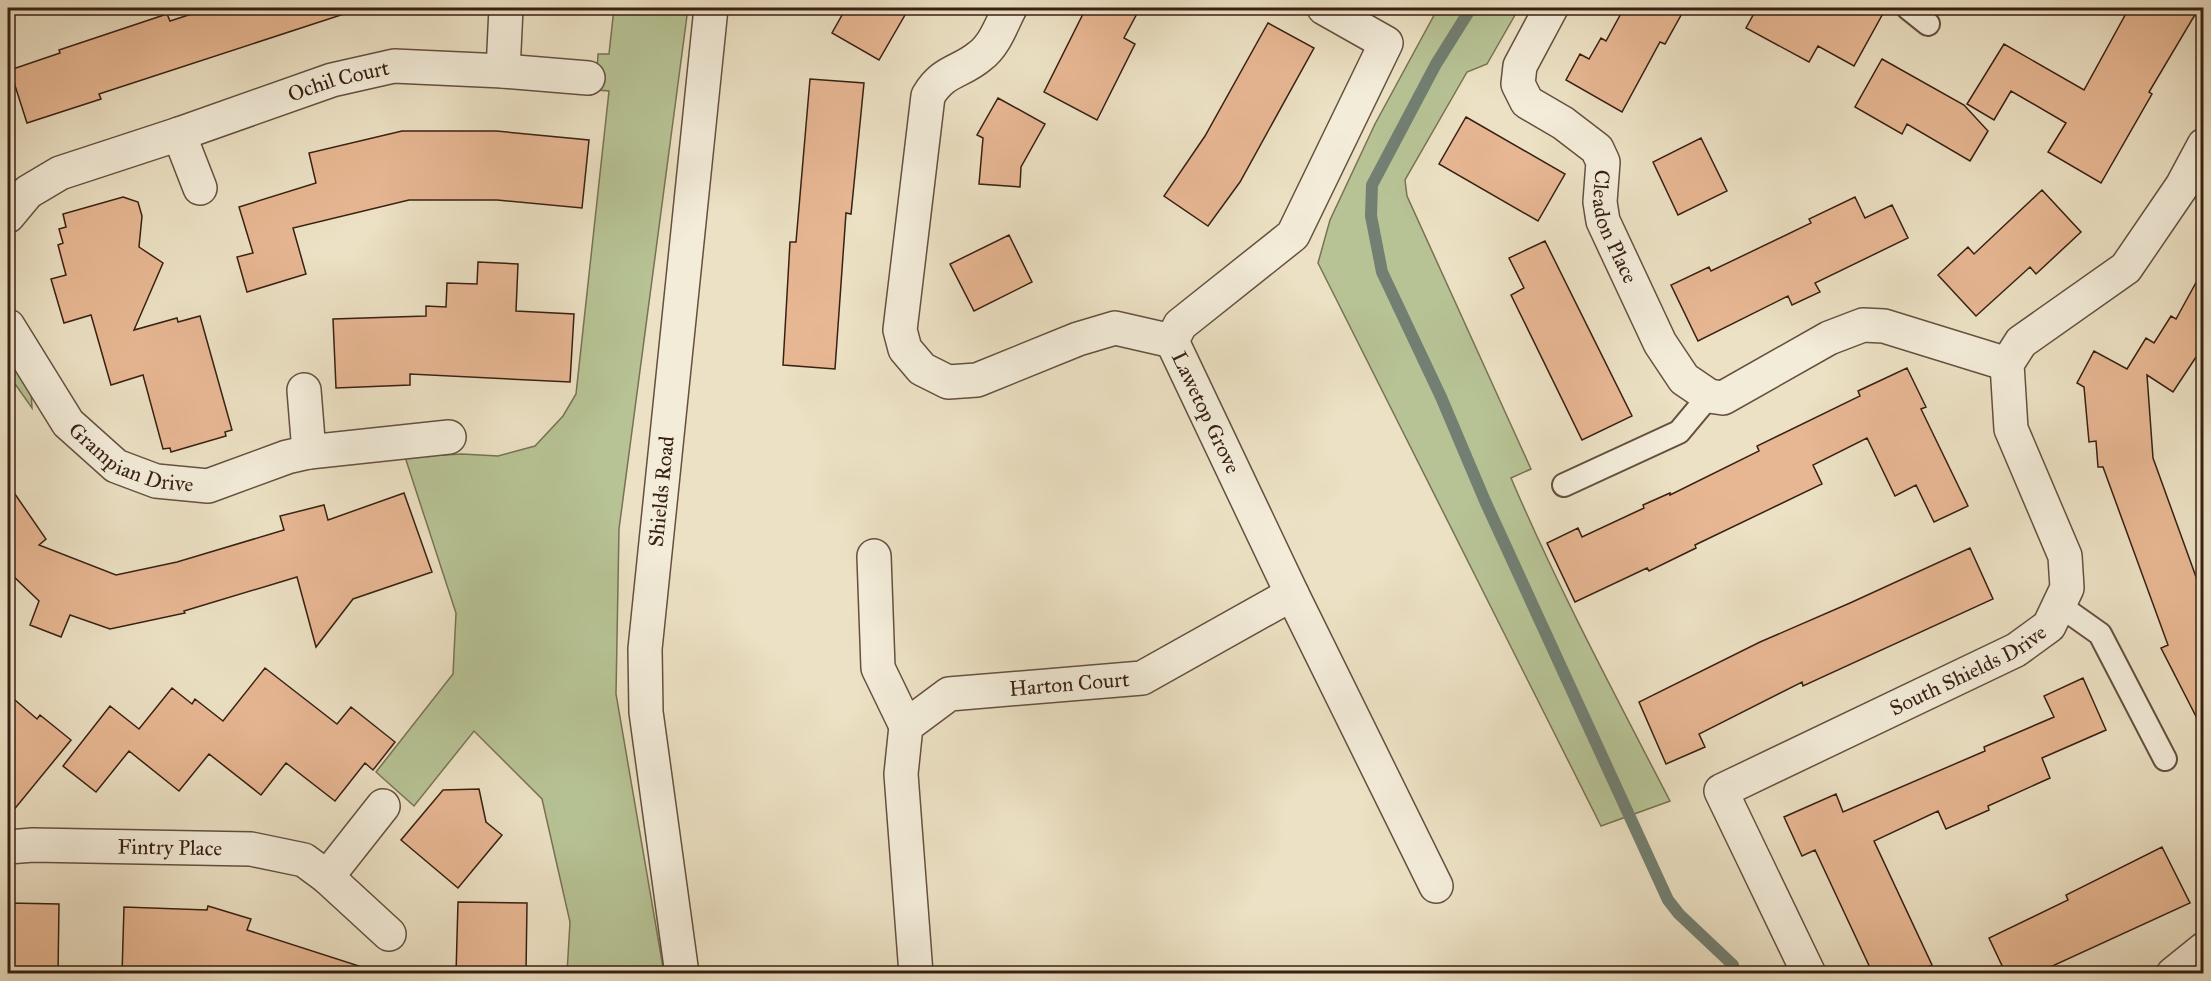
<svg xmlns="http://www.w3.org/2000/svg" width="2211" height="981" font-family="'IM FELL Great Primer',serif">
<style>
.green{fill:#b7c395;stroke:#787254;stroke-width:1.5}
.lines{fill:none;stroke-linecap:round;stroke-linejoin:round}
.stream{stroke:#727f72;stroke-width:12}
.building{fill:#e7b793;stroke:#382013;stroke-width:1.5}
.service-casing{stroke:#65503f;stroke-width:26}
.minor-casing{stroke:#65503f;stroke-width:36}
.service{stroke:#f3ecd9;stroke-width:22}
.minor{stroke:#f3ecd9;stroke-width:33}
.labels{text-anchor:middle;stroke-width:4.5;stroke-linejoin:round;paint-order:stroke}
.street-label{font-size:21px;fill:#382013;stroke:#f3ecd9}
</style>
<rect width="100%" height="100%" fill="#ece1c4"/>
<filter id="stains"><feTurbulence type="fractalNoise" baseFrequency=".00333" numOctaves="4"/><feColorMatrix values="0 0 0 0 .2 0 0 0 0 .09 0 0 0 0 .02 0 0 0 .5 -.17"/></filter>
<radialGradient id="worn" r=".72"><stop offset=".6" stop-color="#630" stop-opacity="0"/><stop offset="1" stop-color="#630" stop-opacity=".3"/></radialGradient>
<path class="green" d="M 614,8 L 688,8 L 619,529 L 616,694 L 664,973 L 567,973 L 570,922 L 542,799 L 474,731 L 414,806 L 376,772 L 453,674 L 456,613 L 405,457 L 462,454 L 498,456 L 535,446 L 563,416 L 576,394 L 609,91 L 596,90 L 598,54 L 609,54 Z
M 1438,8 L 1519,8 L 1487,64 L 1467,72 L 1405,180 L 1407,196 L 1531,469 L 1511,478 C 1558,588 1615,695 1670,801 L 1601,826 L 1318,263 L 1330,220 L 1375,124 Z
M 8,355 L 31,391 L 32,408 L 8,374 Z"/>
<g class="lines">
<path class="stream" d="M 1471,8 L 1436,64 L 1372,185 L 1371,216 L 1382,272 L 1441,397 L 1485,501 L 1668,900 L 1679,914 L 1733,965 L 1735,974"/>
</g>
<path class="building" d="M 210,8 L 343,8 L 344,14 L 99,94 L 101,99 L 27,123 L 10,70 L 60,53 L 59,50 L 167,14 L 170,21 Z
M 846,8 L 909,8 L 879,60 L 832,33 Z
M 1086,8 L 1140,8 L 1124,38 L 1135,44 L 1097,120 L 1044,92 Z
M 1624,8 L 1685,8 L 1665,44 L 1660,42 L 1622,112 L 1566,80 L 1580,54 L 1589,59 L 1601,38 L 1606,41 Z
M 1757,8 L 1886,8 L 1854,66 L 1818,46 L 1809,62 L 1746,28 Z
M 2129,8 L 2199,8 L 2149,92 L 2152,94 L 2101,183 L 2048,152 L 2066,123 L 2011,91 L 1994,120 L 1967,104 L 2004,44 L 2084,90 Z
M 1268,23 L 1314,48 L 1240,182 L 1208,226 L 1164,196 L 1205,136 Z
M 1882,59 L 1964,105 L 1988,131 L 1970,161 L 1907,124 L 1902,134 L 1855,107 Z
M 810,79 L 864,83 L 851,214 L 846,213 L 835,369 L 783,365 L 790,242 L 796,242 Z
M 998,98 L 1045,124 L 1021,167 L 1020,187 L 979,184 L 983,138 L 977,135 Z
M 1466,117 L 1565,174 L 1538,221 L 1439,164 Z
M 402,131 L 496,131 L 589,140 L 582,208 L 497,200 L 409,200 L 293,228 L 306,274 L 247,292 L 237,257 L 253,253 L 239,207 L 316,183 L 309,153 Z
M 1701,138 L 1727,191 L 1678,215 L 1653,162 Z
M 2042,190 L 2081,232 L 2036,274 L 2030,267 L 1976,316 L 1938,275 L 1968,247 L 1974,254 Z
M 123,197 L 138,202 L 142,216 L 139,247 L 163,263 L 134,330 L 177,318 L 178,322 L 200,316 L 232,430 L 225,432 L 226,436 L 171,452 L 170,448 L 163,449 L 143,375 L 111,385 L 91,315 L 64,323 L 51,279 L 66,275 L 58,245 L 63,243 L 59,229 L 66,227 L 63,214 Z
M 1855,197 L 1865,218 L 1892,205 L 1908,238 L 1815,283 L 1820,292 L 1792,305 L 1788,296 L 1698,341 L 1671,285 L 1709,267 L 1711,271 L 1811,223 L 1809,219 Z
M 1009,235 L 1032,282 L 974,311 L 950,264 Z
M 1545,241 L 1632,416 L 1582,440 L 1511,295 L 1524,288 L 1509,258 Z
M 478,262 L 518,264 L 516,311 L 574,314 L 570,382 L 410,374 L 410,385 L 336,388 L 333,319 L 426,316 L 426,306 L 446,307 L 447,283 L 477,284 Z
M 2204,268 L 2204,345 L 2173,392 L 2147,375 L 2153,458 L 2204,599 L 2204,732 L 2161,648 L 2168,645 L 2103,467 L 2098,467 L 2096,441 L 2089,442 L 2084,387 L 2077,383 L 2094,351 L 2127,369 L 2146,338 L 2154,343 L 2171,316 L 2176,319 Z
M 1907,368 L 1926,407 L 1921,409 L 1968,506 L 1934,522 L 1916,485 L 1895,496 L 1867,438 L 1813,465 L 1822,484 L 1695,545 L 1696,548 L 1649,571 L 1647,568 L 1575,602 L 1547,543 L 1578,528 L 1582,537 L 1644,508 L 1643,505 L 1670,493 L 1670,495 L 1759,451 L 1757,446 L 1860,396 L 1858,391 Z
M 8,484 L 46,539 L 39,545 L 116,575 L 177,562 L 284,530 L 280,516 L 324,505 L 328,520 L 404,493 L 432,572 L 353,599 L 316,647 L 297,577 L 184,611 L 185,613 L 110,629 L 70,615 L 61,637 L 30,625 L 39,601 L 10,573 L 8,576 Z
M 1970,548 L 1993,599 L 1803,686 L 1802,682 L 1699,734 L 1705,747 L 1666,764 L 1639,702 L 1760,642 L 1850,603 Z
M 265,668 L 337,724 L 351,707 L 395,742 L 373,770 L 365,763 L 335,801 L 286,763 L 261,795 L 209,754 L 179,791 L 129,751 L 96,792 L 63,766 L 110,706 L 139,729 L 172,688 L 192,704 L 195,699 L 223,721 Z
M 2083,678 L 2106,730 L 2042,758 L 2050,778 L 1988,806 L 1989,810 L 1946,829 L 1938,811 L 1874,841 L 1932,965 L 1914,974 L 1873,974 L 1815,850 L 1802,856 L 1784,817 L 1836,794 L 1843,812 L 1985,751 L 1984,747 L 2054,717 L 2044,696 Z
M 8,694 L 37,719 L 40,715 L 71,740 L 8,817 Z
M 479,789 L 486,822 L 502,835 L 458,888 L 401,840 L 443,790 Z
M 2162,847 L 2190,903 L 2035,974 L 2006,974 L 1989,938 L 2068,900 L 2066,895 Z
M 458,902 L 527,903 L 526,974 L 456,974 Z
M 8,903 L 59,904 L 58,974 L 8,974 Z
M 208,906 L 251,919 L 247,930 L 362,967 L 361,974 L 122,974 L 124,907 L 207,910 Z"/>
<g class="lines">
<defs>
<path id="service" d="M 1908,8 L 1928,24
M 1564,485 L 1679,432 L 1709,396
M 2059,605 L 2100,634 L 2165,759"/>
<g id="minor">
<path d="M 1010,8 C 1002,23 995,45 980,56 C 960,73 943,70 928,96 L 900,330 L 905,349 L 922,369 L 948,382 L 977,380 L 1078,339 L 1115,328 L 1172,341"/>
<path id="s1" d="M 1324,8 L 1386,43 L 1293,235 L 1180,325 L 1172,341 L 1292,594 L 1436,886"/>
<path id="s2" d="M 1551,8 L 1520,66 L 1518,84 L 1527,102 L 1563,123 L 1597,149 L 1603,162 L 1600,202 L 1603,221 L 1660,343 L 1684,379 L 1709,396 L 1723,398 L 1829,338 L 1863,325 L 1884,326 L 2007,364"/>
<path d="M 503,71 L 506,8"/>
<path d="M 179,134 L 200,188"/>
<path id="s3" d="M 8,216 L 28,192 L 60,173 L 179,134 L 332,80 L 394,66 L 503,71 L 588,78"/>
<path id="s4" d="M 8,326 L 68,423 L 116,466 L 156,481 L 208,486 L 287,457 L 309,452 L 449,437"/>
<path d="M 304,390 L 309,452"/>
<path d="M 874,556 L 878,668 L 906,726"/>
<path id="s5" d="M 8,847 L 33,845 L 251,849 L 304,860 L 327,877 L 389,934"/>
<path d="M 327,877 L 383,806"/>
<path id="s6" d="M 682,974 L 646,712 L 645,649 L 711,8"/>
<path id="s7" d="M 916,974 L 901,774 L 906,726 L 949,694 L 1142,678 L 1292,594"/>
<path id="s8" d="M 1809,974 L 1721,791 L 2016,650 L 2049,626 L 2067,588 L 2065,556 L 2011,429 L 2007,364 L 2021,342 L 2126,268 L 2182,186 L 2204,145"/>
<path d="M 2173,974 L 2204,949"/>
</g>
</defs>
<use href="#service" class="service-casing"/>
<use href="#minor" class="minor-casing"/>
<use href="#service" class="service"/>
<use href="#minor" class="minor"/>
</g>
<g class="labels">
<g class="street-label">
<text dy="7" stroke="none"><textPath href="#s3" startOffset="362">Ochil Court</textPath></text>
<text dy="7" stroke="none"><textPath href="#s2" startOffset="270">Cleadon Place</textPath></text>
<text dy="7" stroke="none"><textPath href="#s1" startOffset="526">Lawetop Grove</textPath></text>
<text dy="7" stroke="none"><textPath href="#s4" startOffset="189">Grampian Drive</textPath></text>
<text dy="7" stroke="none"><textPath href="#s6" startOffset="486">Shields Road</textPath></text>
<text dy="7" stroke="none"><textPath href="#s8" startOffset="478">South Shields Drive</textPath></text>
<text dy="7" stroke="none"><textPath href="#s7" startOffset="423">Harton Court</textPath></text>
<text dy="7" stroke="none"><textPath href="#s5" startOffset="162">Fintry Place</textPath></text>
</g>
</g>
<rect width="2211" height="981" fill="none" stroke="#ece1c4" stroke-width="30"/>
<rect x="9" y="9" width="2193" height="963" fill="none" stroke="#382013" stroke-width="3"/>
<rect x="15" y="15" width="2181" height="951" fill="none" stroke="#382013" stroke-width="1.5"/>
<rect width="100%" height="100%" filter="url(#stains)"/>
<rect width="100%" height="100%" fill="url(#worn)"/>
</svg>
